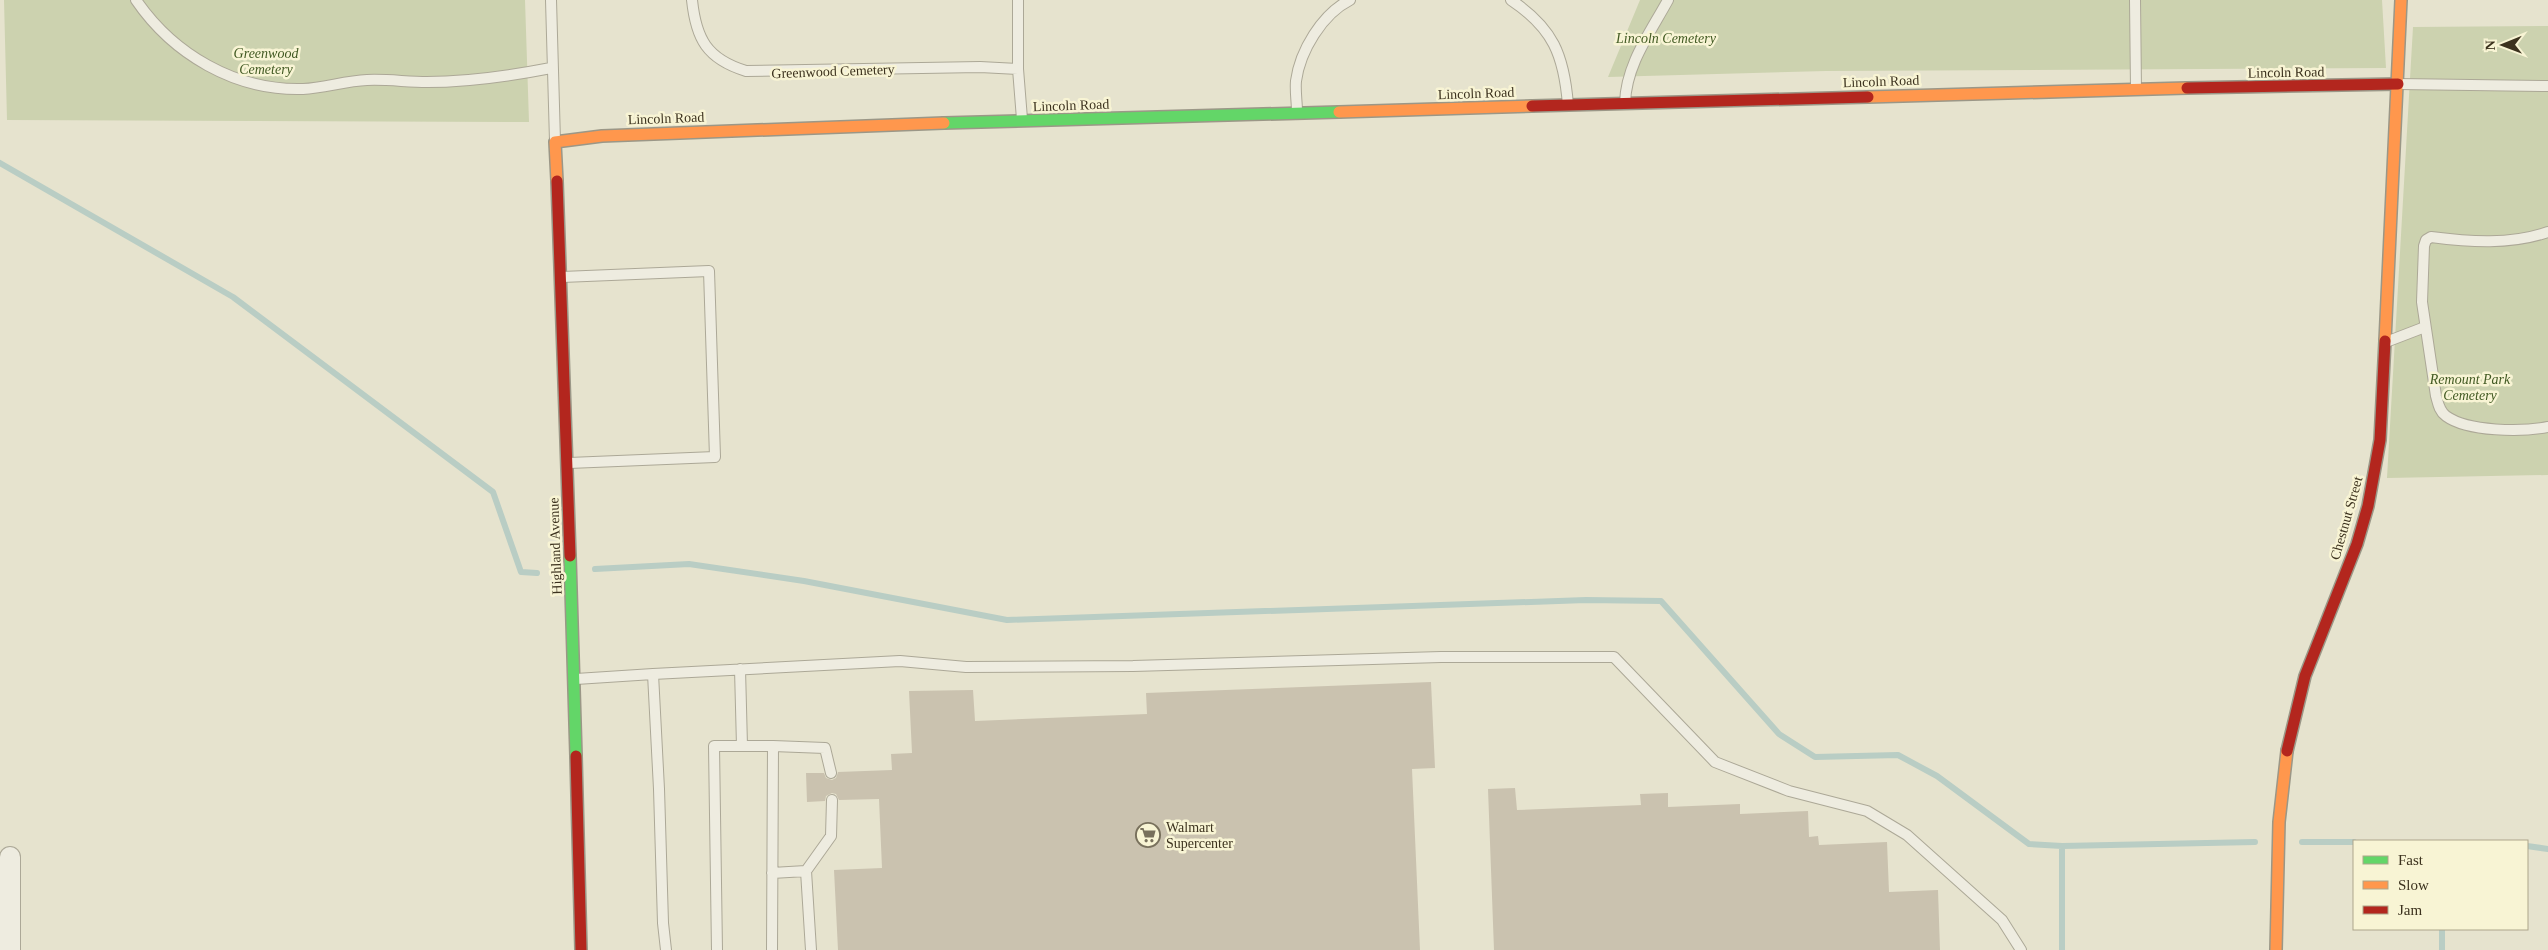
<svg xmlns="http://www.w3.org/2000/svg" width="2548" height="950" font-family="'Times New Roman',serif">
<style>
.cemetery{fill:#ccd2af}
.lines{fill:none;stroke-linecap:round;stroke-linejoin:round}
.stream{stroke:#b9cdc4;stroke-width:6}
.building{fill:#cac2af}
.lane-casing{stroke:#aca897;stroke-width:12}
.street-casing{stroke:#aca897;stroke-width:22}
.fast-casing{stroke:#9b9787;stroke-width:14}
.slow-casing{stroke:#9b9787;stroke-width:14}
.jam-casing{stroke:#9b9787;stroke-width:14}
.lane{stroke:#eeece0;stroke-width:10}
.street{stroke:#eeece0;stroke-width:20}
.fast{stroke:#63d668;stroke-width:11}
.slow{stroke:#ff974d;stroke-width:11}
.jam{stroke:#b3261e;stroke-width:11}
.labels{text-anchor:middle;stroke-width:5;stroke-linejoin:round;paint-order:stroke}
.park-label{font-size:14px;font-style:italic;fill:#425a23;stroke:#f8f4d4}
.street-label{font-size:14px;fill:#3c321e;stroke:#f8f4d4}
.poi-label{font-size:14px;fill:#3c321e;stroke:#f8f4d4;text-anchor:start}
</style>
<rect width="100%" height="100%" fill="#e6e3ce"/>
<path class="cemetery" d="M 4,0 L 525,0 L 529,122 L 7,120 Z
M 1640,0 L 2382,0 L 2386,68 L 1826,71 L 1608,77 Z
M 2548,26 L 2548,475 L 2387,478 L 2413,27 Z"/>
<g class="lines">
<path class="stream" d="M 0,163 L 233,297 L 493,492 L 521,572 L 537,573
M 595,569 L 689,564 L 804,581 L 1007,620 L 1586,600 L 1661,601 L 1779,734 L 1815,757 L 1898,755 L 1937,776 L 2029,844 L 2062,846 L 2255,842
M 2302,842 L 2354,842
M 2062,846 L 2062,950
M 2527,846 L 2548,849
M 2442,950 L 2442,929"/>
</g>
<path class="building" d="M 1431,682 L 1435,768 L 1412,769 L 1420,950 L 838,950 L 834,870 L 882,868 L 879,799 L 839,800 L 836,794 L 832,793 L 826,796 L 825,801 L 807,802 L 806,773 L 824,773 L 826,778 L 832,780 L 836,778 L 838,772 L 892,770 L 891,754 L 912,753 L 909,691 L 973,690 L 975,721 L 1147,714 L 1146,693 Z
M 1515,788 L 1517,810 L 1641,805 L 1640,794 L 1668,793 L 1668,807 L 1740,804 L 1740,814 L 1808,811 L 1809,837 L 1818,836 L 1819,845 L 1887,842 L 1889,892 L 1938,890 L 1940,950 L 1494,950 L 1488,789 Z"/>
<g class="lines">
<defs>
<path id="lane" d="M 136,0 C 173,54 235,91 303,89 C 324,88 345,81 367,80 C 387,79 407,82 427,82 C 469,82 510,76 551,68
M 551,0 L 555,141
M 692,0 C 696,39 707,59 746,71 L 980,67 L 1018,69
M 1018,0 L 1018,69 L 1022,119
M 1511,0 C 1553,28 1564,55 1568,105
M 2135,0 L 2136,89
M 2399,84 L 2548,86
M 1625,103 C 1626,65 1650,33 1668,0
M 1297,112 C 1297,102 1295,91 1296,81 C 1300,51 1322,14 1350,0
M 2548,232 C 2510,245 2470,242 2431,237 L 2426,240 L 2424,246 L 2422,302 L 2436,396 C 2438,403 2439,411 2446,416 C 2468,432 2522,432 2548,427
M 562,277 L 709,271 L 715,457 L 569,463
M 2386,342 L 2425,327
M 740,669 L 742,746
M 653,674 L 900,661 L 966,667 L 1133,666 L 1441,657 L 1614,657 L 1715,762 L 1789,791 L 1867,811 L 1907,835 L 2002,920 L 2021,950
M 576,679 L 653,674 L 659,789 L 663,923 L 666,950
M 773,746 L 825,748 L 831,773
M 806,871 L 831,836 L 832,800
M 772,873 L 806,871 L 811,950
M 717,950 L 714,746 L 773,746 L 772,950"/>
<path id="street" d="M 10,857 L 10,950"/>
<path id="fast" d="M 944,123 L 1339,112
M 570,556 L 576,756"/>
<path id="slow" d="M 1868,97 L 2187,88
M 1339,112 L 1532,106
M 557,181 L 555,142 L 602,136 L 944,123
M 2385,341 L 2401,0
M 2276,950 L 2279,822 L 2287,751"/>
<path id="jam" d="M 2187,88 L 2398,84
M 1532,106 L 1868,97
M 557,181 L 570,556
M 2287,751 L 2305,676 L 2357,544 L 2368,506 L 2380,440 L 2385,341
M 576,756 L 581,950"/>
</defs>
<use href="#lane" class="lane-casing"/>
<use href="#street" class="street-casing"/>
<use href="#fast" class="fast-casing"/>
<use href="#slow" class="slow-casing"/>
<use href="#jam" class="jam-casing"/>
<use href="#lane" class="lane"/>
<use href="#street" class="street"/>
<use href="#fast" class="fast"/>
<use href="#slow" class="slow"/>
<use href="#jam" class="jam"/>
</g>
<defs>
<symbol id="supermarket-ring" viewBox="-11 -11 22 22"><circle r="9.5" fill="#f8f4d4" stroke="#78705c" stroke-width="1.5"/><path d="M-6-5.5h2.5l.6 2H6L4.5 2H-2.5L-4.4-4H-6ZM-1.5 3.2a1.3 1.3 0 1 0 .1 0ZM3 3.2a1.3 1.3 0 1 0 .1 0Z" fill="#78705c"/></symbol>
</defs>
<g fill-rule="evenodd">
<use href="#supermarket-ring" x="1134" y="821" width="28" height="28"/>
</g>
<g class="labels">
<g class="park-label">
<text x="1666" y="43">Lincoln Cemetery</text>
<text x="266" y="58">Greenwood<tspan x="266" dy="16">Cemetery</tspan></text>
<text x="2470" y="384">Remount Park<tspan x="2470" dy="16">Cemetery</tspan></text>
</g>
<g class="street-label">
<text transform="translate(833 71) rotate(-2)" y="5">Greenwood Cemetery</text>
<text transform="translate(2286 72) rotate(-1)" y="5">Lincoln Road</text>
<text transform="translate(1881 81) rotate(-2)" y="5">Lincoln Road</text>
<text transform="translate(1476 93) rotate(-2)" y="5">Lincoln Road</text>
<text transform="translate(1071 105) rotate(-2)" y="5">Lincoln Road</text>
<text transform="translate(666 118) rotate(-2)" y="5">Lincoln Road</text>
<text transform="translate(2346 518) rotate(-74)" y="5">Chestnut Street</text>
<text transform="translate(555 546) rotate(-92)" y="5">Highland Avenue</text>
</g>
<g class="poi-label">
<text x="1166" y="832">Walmart<tspan x="1166" dy="16">Supercenter</tspan></text>
</g>
</g>
<rect x="2353" y="840" width="175" height="90" fill="#f8f4d4" stroke="#ada68b"/>
<rect x="2363" y="856" width="25" height="8" fill="#63d668" stroke="#ada68b"/>
<text x="2398" y="865" font-size="15" fill="#3c321e">Fast</text>
<rect x="2363" y="881" width="25" height="8" fill="#ff974d" stroke="#ada68b"/>
<text x="2398" y="890" font-size="15" fill="#3c321e">Slow</text>
<rect x="2363" y="906" width="25" height="8" fill="#b3261e" stroke="#ada68b"/>
<text x="2398" y="915" font-size="15" fill="#3c321e">Jam</text>
<g transform="translate(2503 45) rotate(269)" stroke="#f8f4d4" stroke-width="4" paint-order="stroke">
<path d="M0-4L9 19L0 12L-9 19Z" fill="#3c321e"/>
<text y="-8" font-size="14" font-weight="bold" text-anchor="middle" fill="#3c321e">N</text>
</g>
</svg>
